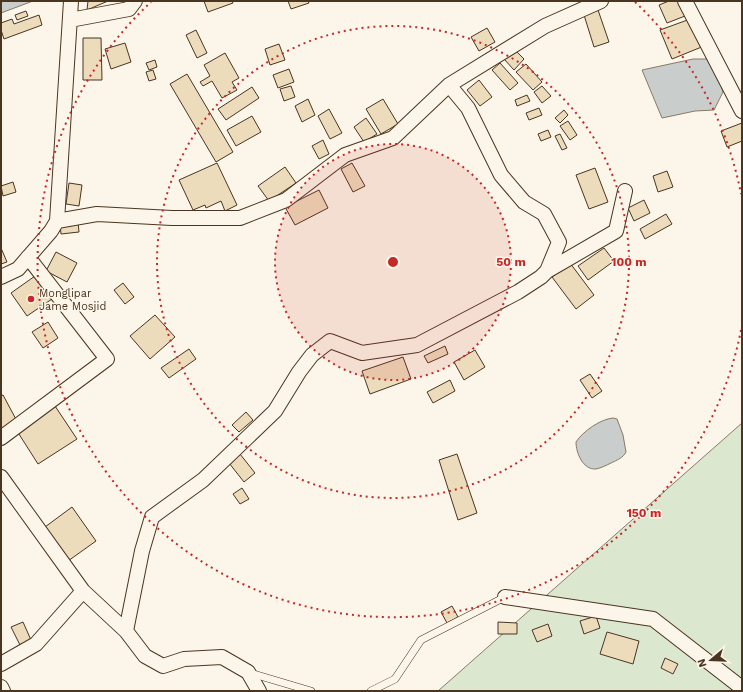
<svg xmlns="http://www.w3.org/2000/svg" width="743" height="692" font-family="'Work Sans',sans-serif">
<style>
.green{fill:#dce7d0;stroke:#887966}
.water{fill:#c9cecd;stroke:#887966}
.building{fill:#ecdcbc;stroke:#4a3520}
.lines{fill:none;stroke-linecap:round;stroke-linejoin:round}
.lane-casing{stroke:#4a3520;stroke-width:8}
.street-casing{stroke:#4a3520;stroke-width:16}
.lane{stroke:#fbf6e9;stroke-width:7}
.street{stroke:#fbf6e9;stroke-width:14}
.ring{fill:none;stroke:#c62828;stroke-width:2;stroke-dasharray:2 4}
.poi-dot{fill:#c62828;stroke:#fbf6e9;stroke-width:1.5}
.labels{text-anchor:middle;stroke-width:3;stroke-linejoin:round;paint-order:stroke}
.poi-label{font-size:11px;fill:#4a3520;stroke:#fbf6e9;text-anchor:start}
.centre{fill:#c62828;stroke:#fbf6e9;stroke-width:2}
.ring-label{font-size:12px;text-anchor:middle;font-weight:bold;fill:#c62828;stroke:#fbf6e9;stroke-width:3;stroke-linejoin:round;paint-order:stroke}
</style>
<rect width="100%" height="100%" fill="#fbf6e9"/>
<path class="green" d="M 742,423 L 742,691 L 438,691 Z"/>
<path class="water" d="M 1,1 L 33,1 L 1,13 Z
M 693,59 L 710,59 L 719,76 L 723,92 L 714,110 L 695,111 L 662,118 L 642,70 Z
M 613,418 L 617,419 L 623,435 L 626,452 C 623,458 617,460 611,463 C 607,465 601,468 596,469 C 583,470 576,453 576,442 C 583,431 601,419 613,418 Z"/>
<path class="building" d="M 88,1 L 108,1 L 87,10 Z
M 204,1 L 232,1 L 233,3 L 208,12 Z
M 288,1 L 308,1 L 309,3 L 291,9 Z
M 669,1 L 679,1 L 685,16 L 667,23 L 659,5 Z
M 598,10 L 609,42 L 594,47 L 584,15 Z
M 26,11 L 28,16 L 17,20 L 15,15 Z
M 39,15 L 42,25 L 4,39 L 1,30 L 1,23 L 12,19 L 14,24 Z
M 693,18 L 704,46 L 672,59 L 660,30 Z
M 487,28 L 495,42 L 479,51 L 471,37 Z
M 196,30 L 207,53 L 197,58 L 186,35 Z
M 83,38 L 101,38 L 102,80 L 83,80 Z
M 125,43 L 131,62 L 111,69 L 105,49 Z
M 279,44 L 285,60 L 270,65 L 265,49 Z
M 514,49 L 524,59 L 514,70 L 504,59 Z
M 225,53 L 239,78 L 232,82 L 237,90 L 222,98 L 212,81 L 203,86 L 200,82 L 210,76 L 204,65 Z
M 155,60 L 157,67 L 149,70 L 146,63 Z
M 500,63 L 518,83 L 510,90 L 492,70 Z
M 526,64 L 542,82 L 533,90 L 516,72 Z
M 289,69 L 294,82 L 278,88 L 273,75 Z
M 153,70 L 156,79 L 149,81 L 146,72 Z
M 187,74 L 233,152 L 216,162 L 170,84 Z
M 479,80 L 492,97 L 480,106 L 467,90 Z
M 291,86 L 295,97 L 284,101 L 280,89 Z
M 542,86 L 551,96 L 542,103 L 534,92 Z
M 252,87 L 259,98 L 226,120 L 218,109 Z
M 527,95 L 530,101 L 517,106 L 515,100 Z
M 308,99 L 315,115 L 302,122 L 295,106 Z
M 383,99 L 398,124 L 381,134 L 366,109 Z
M 539,108 L 542,115 L 529,120 L 526,113 Z
M 329,109 L 342,133 L 330,139 L 318,116 Z
M 564,110 L 568,115 L 560,123 L 555,118 Z
M 252,116 L 261,132 L 236,146 L 227,130 Z
M 366,118 L 377,134 L 364,142 L 354,127 Z
M 568,121 L 577,135 L 570,140 L 560,126 Z
M 742,123 L 742,141 L 727,147 L 721,131 Z
M 548,130 L 551,137 L 541,141 L 538,134 Z
M 560,134 L 567,148 L 562,150 L 555,136 Z
M 323,140 L 329,154 L 319,159 L 312,146 Z
M 217,163 L 237,205 L 225,211 L 221,201 L 206,208 L 205,205 L 193,210 L 179,180 Z
M 352,163 L 365,186 L 353,192 L 341,169 Z
M 285,167 L 296,183 L 269,201 L 258,186 Z
M 595,168 L 608,202 L 589,209 L 576,175 Z
M 667,171 L 673,187 L 658,192 L 653,176 Z
M 13,182 L 16,192 L 3,196 L 1,186 Z
M 69,183 L 82,185 L 79,206 L 66,204 Z
M 319,190 L 328,208 L 295,225 L 285,207 Z
M 644,200 L 650,213 L 634,221 L 628,208 Z
M 666,214 L 672,224 L 645,239 L 640,229 Z
M 78,222 L 79,232 L 61,234 L 60,224 Z
M 1,248 L 7,262 L 1,264 Z
M 604,248 L 614,261 L 588,280 L 578,266 Z
M 56,252 L 77,263 L 67,282 L 46,271 Z
M 570,263 L 594,295 L 576,309 L 552,277 Z
M 35,276 L 52,299 L 27,316 L 11,293 Z
M 123,283 L 134,297 L 125,304 L 114,290 Z
M 155,315 L 175,337 L 150,359 L 130,336 Z
M 48,322 L 58,338 L 43,348 L 32,332 Z
M 445,346 L 448,354 L 428,363 L 424,356 Z
M 189,349 L 196,359 L 169,378 L 161,368 Z
M 475,350 L 485,367 L 464,380 L 454,362 Z
M 403,357 L 411,379 L 370,394 L 362,371 Z
M 590,374 L 602,391 L 592,398 L 580,380 Z
M 450,380 L 455,391 L 433,403 L 427,392 Z
M 3,395 L 18,423 L 3,431 L 1,428 L 1,396 Z
M 55,406 L 77,439 L 38,464 L 17,431 Z
M 246,412 L 253,420 L 239,432 L 232,425 Z
M 240,454 L 255,473 L 244,482 L 229,463 Z
M 457,454 L 477,513 L 458,520 L 439,460 Z
M 242,488 L 249,499 L 240,504 L 233,494 Z
M 72,507 L 96,541 L 68,561 L 45,527 Z
M 452,606 L 458,617 L 447,623 L 441,612 Z
M 596,616 L 600,628 L 584,634 L 580,621 Z
M 23,622 L 31,640 L 20,645 L 11,627 Z
M 498,622 L 517,623 L 517,634 L 498,634 Z
M 548,624 L 552,636 L 537,642 L 532,630 Z
M 607,632 L 639,641 L 633,664 L 600,654 Z
M 665,658 L 678,664 L 673,674 L 661,668 Z"/>
<g class="lines">
<defs>
<path id="lane" d="M 250,673 L 311,691
M 371,691 L 395,679 L 421,640 L 505,597"/>
<path id="street" d="M 685,1 L 742,111
M 70,20 L 129,9 L 135,1
M 57,221 L 97,214 L 172,218 L 240,218 L 286,200 L 345,155 L 393,138 L 449,85 L 545,26 L 601,1
M 547,271 L 616,231 L 625,191
M 1,277 L 18,269 L 51,231 L 57,221 L 71,1
M 1,438 L 107,359 L 28,257
M 1,477 L 83,591 L 36,644 L 1,664
M 83,591 L 126,631 L 145,656 L 163,666 L 184,659 L 222,657 L 248,672 L 259,691
M 505,597 L 653,619 L 742,688
M 126,631 L 142,551 L 152,517 L 203,480 L 275,411 L 299,372 L 312,355 L 330,341 L 362,353 L 417,345 L 518,292 L 541,277 L 547,271 L 559,242 L 544,214 L 524,202 L 501,175 L 468,108 L 449,85
M 1,687 L 3,691"/>
</defs>
<use href="#lane" class="lane-casing"/>
<use href="#street" class="street-casing"/>
<use href="#lane" class="lane"/>
<use href="#street" class="street"/>
</g>
<circle cx="393" cy="262" r="118" fill="#c62828" fill-opacity=".12"/>
<g class="ring">
<circle cx="393" cy="262" r="118"/>
<circle cx="393" cy="262" r="236"/>
<path d="M741 330A355 355 0 1 1 151 2M635 2A355 355 0 0 1 741 194"/>
</g>
<circle class="poi-dot" cx="31" cy="299" r="4"/>
<g class="labels">
<g class="poi-label">
<text x="39" y="297">Monglipar<tspan x="39" dy="13">Jame Mosjid</tspan></text>
</g>
</g>
<circle cx="393" cy="262" r="6" class="centre"/>
<g class="ring-label">
<text x="511" y="266">50 m</text>
<text x="629" y="266">100 m</text>
<text x="644" y="517">150 m</text>
</g>
<rect width="743" height="692" fill="none" stroke="#4a3520" stroke-width="4"/>
<g transform="translate(711 660) rotate(251)" stroke="#fbf6e9" stroke-width="3" paint-order="stroke">
<path d="M0-3L7 15L0 10L-7 15Z" fill="#4a3520"/>
<text y="-6" font-size="11" font-weight="bold" text-anchor="middle" fill="#4a3520">N</text>
</g>
</svg>
